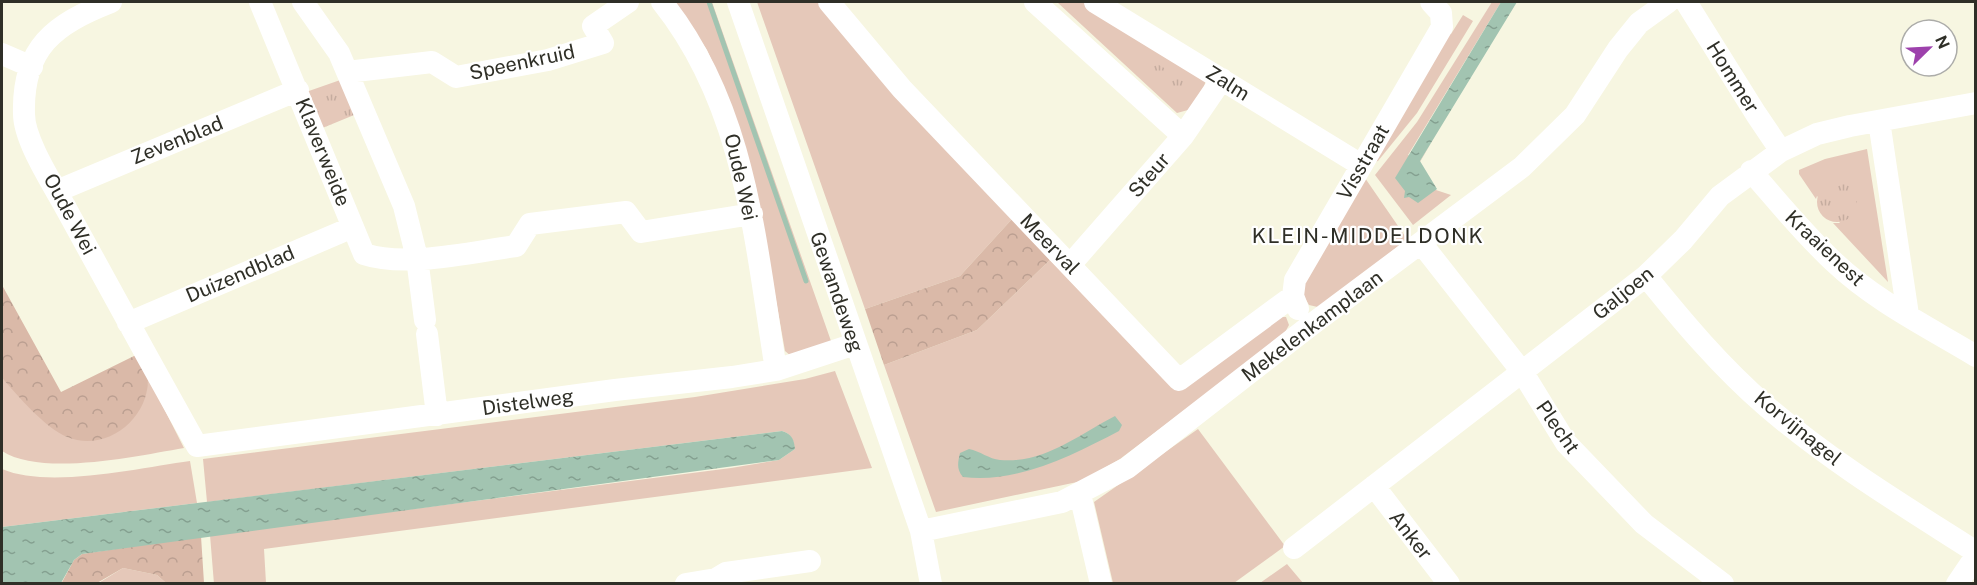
<svg xmlns="http://www.w3.org/2000/svg" width="1977" height="585" font-family="'Public Sans',sans-serif">
<style>
.green{fill:#e5c8b9}
.forest{fill:url(#forest-crowns)}
.park{fill:url(#park-tufts)}
.water{fill:url(#water-ripples)}
.lines{fill:none;stroke-linecap:round;stroke-linejoin:round}
.stream{stroke:#a2c4b1;stroke-width:5}
.minor{stroke:#fff;stroke-width:22}
.labels{text-anchor:middle;stroke-width:4.5;stroke-linejoin:round;paint-order:stroke}
.street-label{font-size:20px;fill:#2f2f27;stroke:#fff}
.neighbourhood-label{font-size:21px;letter-spacing:1.5px;fill:#2f2f27;stroke:#fff}
</style>
<defs>
<pattern id="forest-crowns" width="20" height="18" patternUnits="userSpaceOnUse" patternTransform="scale(1.5)"><rect width="20" height="18" fill="#dab9a8"/><path d="M2 6a3 3 0 1 1 6 0M12 15a3 3 0 1 1 6 0" fill="none" stroke="#bb9f91"/></pattern>
<pattern id="park-tufts" width="24" height="20" patternUnits="userSpaceOnUse" patternTransform="scale(1.5)"><rect width="24" height="20" fill="#e5c8b9"/><path d="M3 7l-1-3M5 7V3M7 7l1-3M15 17l-1-3M17 17v-4M19 17l1-3" fill="none" stroke="#c5ac9f"/></pattern>
<pattern id="water-ripples" width="26" height="14" patternUnits="userSpaceOnUse" patternTransform="scale(1.5)"><rect width="26" height="14" fill="#a2c4b1"/><path d="M2 4q2-2 4 0t4 0M15 11q2-2 4 0t4 0" fill="none" stroke="#84a090"/></pattern>
</defs>
<rect width="100%" height="100%" fill="#f7f6e1"/>
<path class="green" d="M 675,2 L 712,2 L 831,341 L 791,356 L 785,351 L 756,187 L 729,99 L 707,50 Z
M 757,2 L 820,2 L 1012,219 L 960,276 L 865,309 Z
M 1057,2 L 1086,2 L 1206,80 L 1203,90 L 1188,110 L 1177,113 Z
M 1492,2 L 1501,2 L 1408,155 L 1420,161 L 1435,136 L 1409,181 L 1451,195 L 1413,225 L 1375,175 L 1417,122 Z
M 1463,15 L 1473,21 L 1417,113 L 1378,161 L 1369,163 L 1448,33 L 1451,34 Z
M 1867,149 L 1888,282 L 1833,223 L 1840,223 L 1817,196 L 1816,199 L 1799,174 L 1799,170 L 1825,159 Z
M 1365,178 L 1407,239 L 1322,308 L 1309,305 L 1302,293 L 1307,273 Z
M 1050,260 L 1176,390 L 1273,317 L 1286,317 L 1289,325 L 1283,336 L 1120,459 L 1082,481 L 936,512 L 884,365 L 977,330 Z
M 835,371 L 872,468 L 264,549 L 266,583 L 214,584 L 210,535 L 731,468 L 779,460 L 795,449 C 793,439 792,434 782,431 L 207,502 L 203,459 L 695,397 L 805,379 Z
M 148,377 L 184,448 C 137,456 42,477 2,451 L 2,378 L 67,437 L 95,440 L 146,393 Z
M 1198,429 L 1285,546 L 1234,583 L 1113,583 L 1094,502 Z
M 190,461 L 197,503 L 2,527 L 2,469 C 48,489 139,468 190,461 Z
M 1287,564 L 1303,583 L 1260,583 Z
M 123,568 L 157,575 L 166,583 L 97,584 Z"/>
<path class="forest" d="M 1012,219 L 1050,260 L 977,330 L 884,365 L 865,309 L 960,276 Z
M 2,285 L 61,392 L 136,355 C 140,362 148,372 148,380 C 148,420 105,453 67,437 C 45,428 18,396 2,378 Z
M 201,536 L 204,583 L 166,583 L 157,575 L 123,568 L 97,583 L 61,584 L 74,560 L 82,554 Z"/>
<path class="park" d="M 1157,64 L 1184,79 L 1187,87 L 1183,98 L 1168,99 L 1146,78 L 1147,67 Z
M 346,78 L 359,113 L 320,129 L 306,92 Z
M1817 202a20 20 0 1 1 40 0a20 20 0 1 1-40 0Z"/>
<path class="water" d="M 1501,2 L 1517,2 L 1420,161 L 1437,189 L 1418,203 L 1409,197 L 1404,198 L 1405,191 L 1395,178 Z
M 1115,416 L 1122,425 L 1119,431 C 1073,455 1017,484 963,477 C 956,469 958,462 960,453 L 969,449 C 980,451 989,459 1000,460 C 1044,464 1078,435 1115,416 Z
M 782,431 C 792,434 794,439 795,449 L 779,460 L 82,554 L 74,560 L 61,583 L 2,583 L 2,527 Z"/>
<g class="lines">
<path class="stream" d="M 709,2 L 806,281"/>
<path class="minor" d="M 111,2 C 55,24 22,47 24,114 C 24,142 56,189 69,214 C 111,291 154,369 197,446 L 615,390 L 732,377 L 776,370 L 855,344
M 260,2 L 364,254 C 406,268 472,252 516,246 L 530,224 L 626,212 L 641,232 L 752,214
M 303,2 L 339,53 L 404,206 L 417,258 L 425,320
M 662,2 C 746,107 755,241 776,370
M 738,2 L 921,531 L 931,584
M 829,2 L 902,89 L 1179,380 L 1293,296
M 1035,2 L 1183,136
M 1095,2 L 1361,165
M 1686,2 L 1756,114 L 1781,151
M 2,54 L 32,67
M 347,72 L 432,62 L 456,77 L 548,60 L 603,43 L 593,26 L 628,2
M 1879,121 L 1908,315
M 1751,171 C 1778,202 1804,234 1834,262 C 1875,301 1928,327 1976,356
M 57,191 L 298,90
M 1421,243 L 1523,373 L 1566,443 L 1644,524 L 1723,584
M 1070,265 L 1183,136 L 1222,79
M 1646,276 C 1683,322 1721,367 1766,406 C 1831,462 1904,506 1976,552
M 1298,309 L 1293,296 L 1295,280 L 1442,27 L 1441,13 L 1431,2
M 128,323 L 353,227
M 427,334 L 437,415
M 1374,486 L 1449,584
M 1080,494 L 1101,584
M 921,531 L 1062,502 L 1127,468 L 1311,325 L 1522,167 L 1575,115 L 1618,49 L 1639,23 L 1668,2
M 1294,548 L 1646,276 L 1683,240 L 1720,196 L 1781,151 L 1817,134 L 1850,126 L 1976,103
M 686,584 L 716,579 L 726,573 L 810,561
M 1957,584 L 1976,556"/>
</g>
<g class="labels">
<g class="street-label">
<text transform="translate(522 62) rotate(-12)" y="7">Speenkruid</text>
<text transform="translate(1733 77) rotate(58)" y="7">Hommer</text>
<text transform="translate(1228 83) rotate(32)" y="7">Zalm</text>
<text transform="translate(177 140) rotate(-22)" y="7">Zevenblad</text>
<text transform="translate(323 152) rotate(68)" y="7">Klaverweide</text>
<text transform="translate(1363 162) rotate(-60)" y="7">Visstraat</text>
<text transform="translate(1149 175) rotate(-49)" y="7">Steur</text>
<text transform="translate(741 177) rotate(77)" y="7">Oude Wei</text>
<text transform="translate(70 214) rotate(62)" y="7">Oude Wei</text>
<text transform="translate(1050 244) rotate(46)" y="7">Meerval</text>
<text transform="translate(1825 248) rotate(43)" y="7">Kraaienest</text>
<text transform="translate(240 274) rotate(-23)" y="7">Duizendblad</text>
<text transform="translate(837 292) rotate(71)" y="7">Gewandeweg</text>
<text transform="translate(1623 293) rotate(-39)" y="7">Galjoen</text>
<text transform="translate(1312 326) rotate(-37)" y="7">Mekelenkamplaan</text>
<text transform="translate(528 402) rotate(-8)" y="7">Distelweg</text>
<text transform="translate(1558 427) rotate(55)" y="7">Plecht</text>
<text transform="translate(1798 428) rotate(39)" y="7">Korvijnagel</text>
<text transform="translate(1411 535) rotate(52)" y="7">Anker</text>
</g>
<g class="neighbourhood-label">
<text x="1368" y="243">KLEIN-MIDDELDONK</text>
</g>
</g>
<rect width="1977" height="585" fill="none" stroke="#2f2f27" stroke-width="6"/>
<g transform="translate(1929 48) rotate(66)"><circle r="28" fill="#ffffff" stroke="#acaca9" stroke-width="1.5"/>
<path d="M0-4.5L10 22L0 15L-10 22Z" fill="#9d41ac"/>
<text y="-9" font-size="16" font-weight="bold" text-anchor="middle" fill="#2f2f27">N</text>
</g>
</svg>
